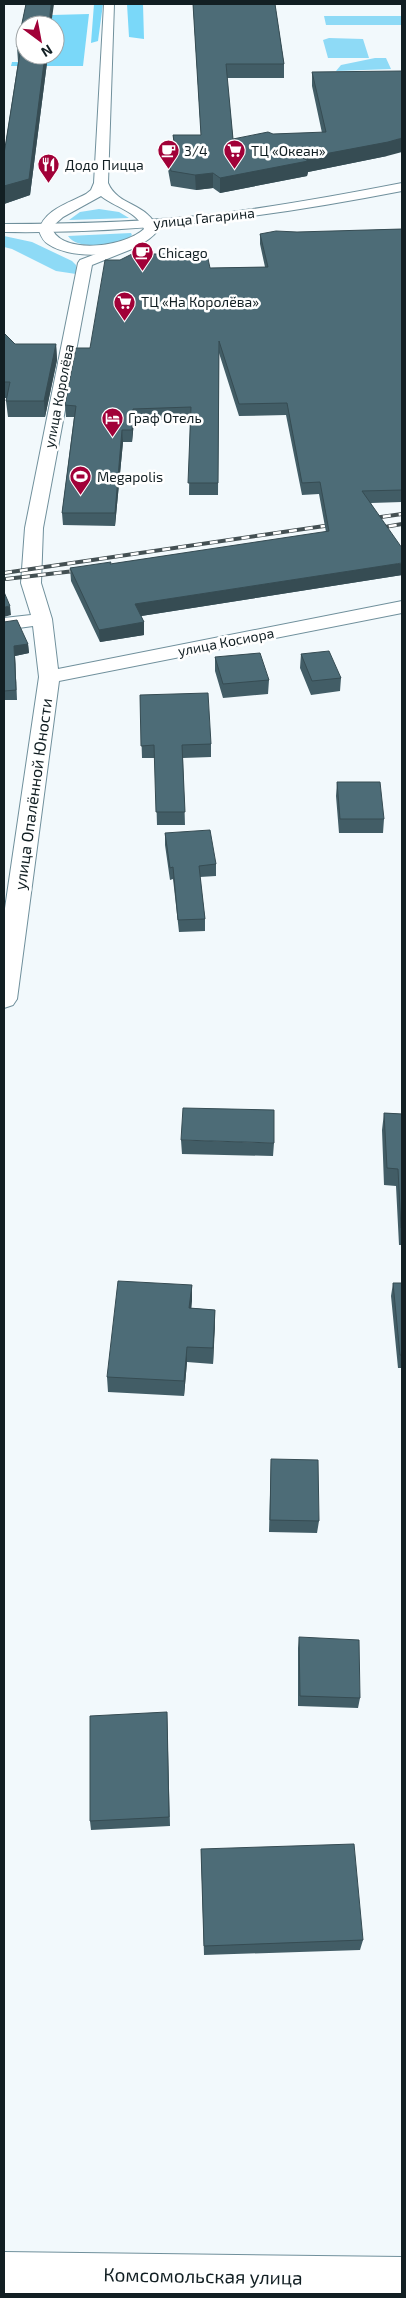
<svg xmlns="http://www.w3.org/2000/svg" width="406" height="2298" font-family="'Exo 2',sans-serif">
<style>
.green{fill:#8edaf6}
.forest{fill:#7ad8f9}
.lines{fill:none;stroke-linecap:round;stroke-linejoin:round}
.minor-casing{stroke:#70909c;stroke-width:2}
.secondary-casing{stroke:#70909c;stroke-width:2}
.primary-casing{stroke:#70909c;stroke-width:2}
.minor{fill:#fff;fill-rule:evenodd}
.secondary{fill:#fff;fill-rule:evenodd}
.primary{fill:#fff;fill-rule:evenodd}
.rail-casing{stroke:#445053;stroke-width:4}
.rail{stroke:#fff;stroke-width:2.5;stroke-dasharray:8;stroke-linecap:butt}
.wall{fill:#425d66}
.shaded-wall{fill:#364c53}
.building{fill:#4d6c77;stroke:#364c53}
.labels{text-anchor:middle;stroke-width:5;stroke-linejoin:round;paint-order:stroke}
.far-poi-label{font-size:14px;fill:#121f23;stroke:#fff;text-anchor:start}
.far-street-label{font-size:14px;fill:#121f23;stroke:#fff}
.street-label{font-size:16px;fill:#121f23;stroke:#fff}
.near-street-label{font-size:19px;fill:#121f23;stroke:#fff}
</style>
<rect width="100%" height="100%" fill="#f2f9fc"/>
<path class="green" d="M 324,16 L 402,16 L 402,25 L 326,25 Z
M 329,38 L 363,39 L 369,58 L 328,58 L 323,40 Z
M 375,58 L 386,58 L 391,69 L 336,71 L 341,65 Z
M 99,209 L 119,212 L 129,218 L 69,220 L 80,212 Z
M 131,233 L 132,235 C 121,246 77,251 68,236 Z
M 4,236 L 32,242 L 72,261 L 76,265 L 76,274 L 56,271 L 12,249 L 4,247 Z"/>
<path class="forest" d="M 94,4 L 103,4 L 98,41 L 91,43 Z
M 127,4 L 143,4 L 144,39 L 129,37 Z
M 89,14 L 83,66 L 11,66 L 12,62 L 45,62 L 46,55 L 55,55 L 55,25 L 50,25 L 52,15 Z"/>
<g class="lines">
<defs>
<path id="minor" d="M 127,242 L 134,246 L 132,249 L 92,265 L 43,528 L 41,583 L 52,619 L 58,669 L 402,601 L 402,613 L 59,681 L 17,999 L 13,1005 L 4,1008 L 4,915 L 39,677 L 33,626 L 4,630 L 4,618 L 31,615 L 21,583 L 25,528 L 78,263 L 80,260 Z
M 4,2252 L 402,2257 L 402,2294 L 4,2294 Z"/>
<path id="secondary" d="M 104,4 L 114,4 L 108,183 C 118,207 148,202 158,230 C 139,257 74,262 48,244 C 43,241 41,236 39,231 C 43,210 69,203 86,194 L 91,190 L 94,183 ZM 101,196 C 114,207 137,211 144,229 C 126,246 67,255 53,231 L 54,225 L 63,217 Z"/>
<path id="primary" d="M 402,183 L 402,191 C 269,217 140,234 4,232 L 4,224 C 75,224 147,222 217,214 C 279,206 341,195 402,183 Z"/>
</defs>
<use href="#minor" class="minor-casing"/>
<use href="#secondary" class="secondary-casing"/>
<use href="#primary" class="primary-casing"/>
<use href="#minor" class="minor"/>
<use href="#secondary" class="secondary"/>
<use href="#primary" class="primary"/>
<defs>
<path id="rail" d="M 367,519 L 402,514
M 373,529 L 402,524
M 4,573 L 338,524
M 6,579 L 83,570"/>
</defs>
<use href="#rail" class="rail-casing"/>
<use href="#rail" class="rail"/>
</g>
<path class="wall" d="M 26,4 L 25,55 L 48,55 L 30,195 L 4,204 L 4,154 L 18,62 L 17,47 Z
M 193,4 L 275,4 L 284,64 L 284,78 L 227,78 L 233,139 L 273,134 L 322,133 L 312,86 L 312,72 L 387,156 L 308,172 L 307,176 L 220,193 L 213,188 L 196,190 L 171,186 L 167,164 L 166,149 L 174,148 L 173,135 L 201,135 Z
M 402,229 L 402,502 L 371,503 L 402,575 L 141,616 L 144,622 L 144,635 L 100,642 L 71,581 L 70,568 L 111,564 L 326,532 L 319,494 L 302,495 L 286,415 L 239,416 L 219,353 L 218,495 L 189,495 L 190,419 L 134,421 L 132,442 L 123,442 L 115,526 L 63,525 L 62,513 L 74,417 L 66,417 L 65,405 L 90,348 L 210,268 L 265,267 L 260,244 L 260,234 Z
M 4,333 L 15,344 L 56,344 L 57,360 L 45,417 L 8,417 L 6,401 L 7,398 L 4,398 Z
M 4,622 L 28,644 L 29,653 L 15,656 L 17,700 L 4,700 Z
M 301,654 L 341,678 L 340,691 L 311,695 L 300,668 Z
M 215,657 L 269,680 L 268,694 L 223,698 L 215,671 Z
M 140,695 L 211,744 L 211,757 L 183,758 L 185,825 L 157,825 L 155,758 L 142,758 Z
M 337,782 L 384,819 L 383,833 L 339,833 L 336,796 Z
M 165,833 L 216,864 L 216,876 L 200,877 L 205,919 L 205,931 L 179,932 L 173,879 L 170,880 L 165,845 Z
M 384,1113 L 402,1114 L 402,1245 L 399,1245 L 396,1186 L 384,1185 L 382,1130 Z
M 181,1140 L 274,1143 L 273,1156 L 182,1154 Z
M 393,1283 L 402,1283 L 402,1368 L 398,1368 L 391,1296 Z
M 192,1285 L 191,1308 L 215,1310 L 213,1364 L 187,1362 L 184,1396 L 108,1392 L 107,1377 Z
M 271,1459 L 319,1521 L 317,1533 L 269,1532 Z
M 299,1637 L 360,1698 L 358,1708 L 298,1706 L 298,1648 Z
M 167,1712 L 170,1826 L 91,1830 L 90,1821 Z
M 201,1849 L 363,1940 L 360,1950 L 204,1955 Z"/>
<path class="shaded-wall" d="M 51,4 L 54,4 L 51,25 L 49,25 Z
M 45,55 L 48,55 L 30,195 L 4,204 L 4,186 Z
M 402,138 L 402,152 L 387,156 L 308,172 L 307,176 L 220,193 L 220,178 L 303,158 Z
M 213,173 L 213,188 L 196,190 L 195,175 Z
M 56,344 L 57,360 L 45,417 L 44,401 Z
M 133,409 L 134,421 L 132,442 L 132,430 Z
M 122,430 L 123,442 L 115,526 L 115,513 Z
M 402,563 L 402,575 L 135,617 L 135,604 Z
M 10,606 L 11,615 L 4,617 L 4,607 Z
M 144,622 L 144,635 L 100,642 L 99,630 Z
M 28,644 L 29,653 L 15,656 L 17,700 L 14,646 Z
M 192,1285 L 192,1301 L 190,1324 L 189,1308 Z
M 215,1310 L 215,1326 L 213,1364 L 213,1348 Z
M 187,1347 L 187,1362 L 184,1396 L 184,1381 Z"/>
<path class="building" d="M 26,4 L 51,4 L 49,25 L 25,25 L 25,55 L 45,55 L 29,179 L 4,186 L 4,154 L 21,47 L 17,47 Z
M 193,4 L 275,4 L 284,64 L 226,64 L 233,139 L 268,132 L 273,134 L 326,132 L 312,72 L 402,71 L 402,138 L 388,142 L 303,158 L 308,161 L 220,178 L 213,173 L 195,175 L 171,171 L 166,149 L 175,148 L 173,135 L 201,135 Z
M 402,229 L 402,490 L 362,491 L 402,548 L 402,563 L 135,604 L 144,622 L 99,630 L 70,568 L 111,562 L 110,564 L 329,531 L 320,482 L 302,483 L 287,403 L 239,404 L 219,341 L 218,483 L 188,483 L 191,407 L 133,409 L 132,430 L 122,430 L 115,513 L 62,513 L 76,406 L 65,405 L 76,348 L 90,348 L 105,260 L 120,260 L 132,254 L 207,254 L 210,268 L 268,267 L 260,234 L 276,231 L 297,232 Z
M 4,333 L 15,344 L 56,344 L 44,401 L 6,401 L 10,382 L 4,382 Z
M 4,592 L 10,606 L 4,607 Z
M 17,620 L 28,644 L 14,646 L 16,690 L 4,691 L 4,622 Z
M 329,651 L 341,678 L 312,681 L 301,654 Z
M 260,653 L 269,680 L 223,684 L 215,657 Z
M 208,693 L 211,744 L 182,745 L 185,812 L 156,812 L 154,745 L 141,746 L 140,695 Z
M 337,782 L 380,782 L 384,819 L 340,819 Z
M 210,830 L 216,864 L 199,866 L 205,919 L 178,920 L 173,867 L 170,868 L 165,833 Z
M 183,1108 L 274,1110 L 274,1143 L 181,1140 Z
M 384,1113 L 402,1114 L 402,1228 L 401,1228 L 398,1169 L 387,1168 Z
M 118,1281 L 192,1285 L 189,1308 L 215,1310 L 213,1348 L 187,1347 L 184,1381 L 107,1377 Z
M 393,1283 L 402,1283 L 402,1355 L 400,1355 Z
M 271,1459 L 318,1460 L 319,1521 L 270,1520 Z
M 299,1637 L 359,1640 L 360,1698 L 300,1696 Z
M 167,1712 L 169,1817 L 90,1821 L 90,1716 Z
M 354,1844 L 363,1940 L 204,1946 L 201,1849 Z"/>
<defs>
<symbol id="cafe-pin" viewBox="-11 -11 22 30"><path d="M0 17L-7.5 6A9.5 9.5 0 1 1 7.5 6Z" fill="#a10138" stroke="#fff"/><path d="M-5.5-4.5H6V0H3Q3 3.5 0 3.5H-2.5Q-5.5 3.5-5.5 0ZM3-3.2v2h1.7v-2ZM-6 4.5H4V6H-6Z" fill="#fff"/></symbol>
<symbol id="supermarket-pin" viewBox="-11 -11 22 30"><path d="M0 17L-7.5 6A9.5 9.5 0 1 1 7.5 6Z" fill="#a10138" stroke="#fff"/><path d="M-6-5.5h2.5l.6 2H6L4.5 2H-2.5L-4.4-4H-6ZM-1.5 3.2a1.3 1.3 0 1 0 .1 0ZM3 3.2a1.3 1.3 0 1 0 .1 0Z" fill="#fff"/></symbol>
<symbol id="restaurant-pin" viewBox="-11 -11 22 30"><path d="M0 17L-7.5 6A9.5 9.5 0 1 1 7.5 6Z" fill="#a10138" stroke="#fff"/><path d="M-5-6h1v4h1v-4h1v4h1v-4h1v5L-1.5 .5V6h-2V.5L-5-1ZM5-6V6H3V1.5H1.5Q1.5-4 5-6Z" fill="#fff"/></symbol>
<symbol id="hotel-pin" viewBox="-11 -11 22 30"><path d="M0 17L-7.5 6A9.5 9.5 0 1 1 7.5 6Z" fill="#a10138" stroke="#fff"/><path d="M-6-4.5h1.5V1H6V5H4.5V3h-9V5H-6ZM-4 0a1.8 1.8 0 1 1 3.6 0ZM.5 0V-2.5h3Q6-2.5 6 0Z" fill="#fff"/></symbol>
<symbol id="stadium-pin" viewBox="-11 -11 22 30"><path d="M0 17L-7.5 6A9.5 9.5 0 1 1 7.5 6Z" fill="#a10138" stroke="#fff"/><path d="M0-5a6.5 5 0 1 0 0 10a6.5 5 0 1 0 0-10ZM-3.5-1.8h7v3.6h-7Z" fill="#fff"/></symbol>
</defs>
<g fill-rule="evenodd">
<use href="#cafe-pin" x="156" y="138" width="25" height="34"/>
<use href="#supermarket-pin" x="222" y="138" width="25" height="34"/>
<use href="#restaurant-pin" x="36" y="152" width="25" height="34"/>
<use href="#cafe-pin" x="130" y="240" width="25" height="34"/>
<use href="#supermarket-pin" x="112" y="290" width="25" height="34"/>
<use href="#hotel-pin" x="100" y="406" width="25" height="34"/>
<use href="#stadium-pin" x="68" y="464" width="25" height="34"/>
</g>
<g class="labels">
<g class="far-poi-label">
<text x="184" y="156">3/4</text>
<text x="251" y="156">ТЦ «Океан»</text>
<text x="65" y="170">Додо Пицца</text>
<text x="158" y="258">Chicago</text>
<text x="141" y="307">ТЦ «На Королёва»</text>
<text x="128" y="423">Граф Отель</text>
<text x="97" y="482">Megapolis</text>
</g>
<g class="far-street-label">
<text transform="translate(204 218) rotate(-6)" y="5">улица Гагарина</text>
<text transform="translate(59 396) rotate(-79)" y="5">улица Королёва</text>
<text transform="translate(226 642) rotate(-11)" y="5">улица Косиора</text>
</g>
<g class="street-label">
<text transform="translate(33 794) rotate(-82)" y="6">улица Опалённой Юности</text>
</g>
<g class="near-street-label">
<text transform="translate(203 2276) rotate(1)" y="7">Комсомольская улица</text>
</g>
</g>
<rect width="406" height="2298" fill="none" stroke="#121f23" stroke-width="10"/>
<g transform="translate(40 40) rotate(148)"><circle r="24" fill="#ffffff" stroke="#a0a5a7"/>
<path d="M0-4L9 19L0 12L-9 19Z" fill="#a10138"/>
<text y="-8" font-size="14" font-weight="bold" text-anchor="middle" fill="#121f23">N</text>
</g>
</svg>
